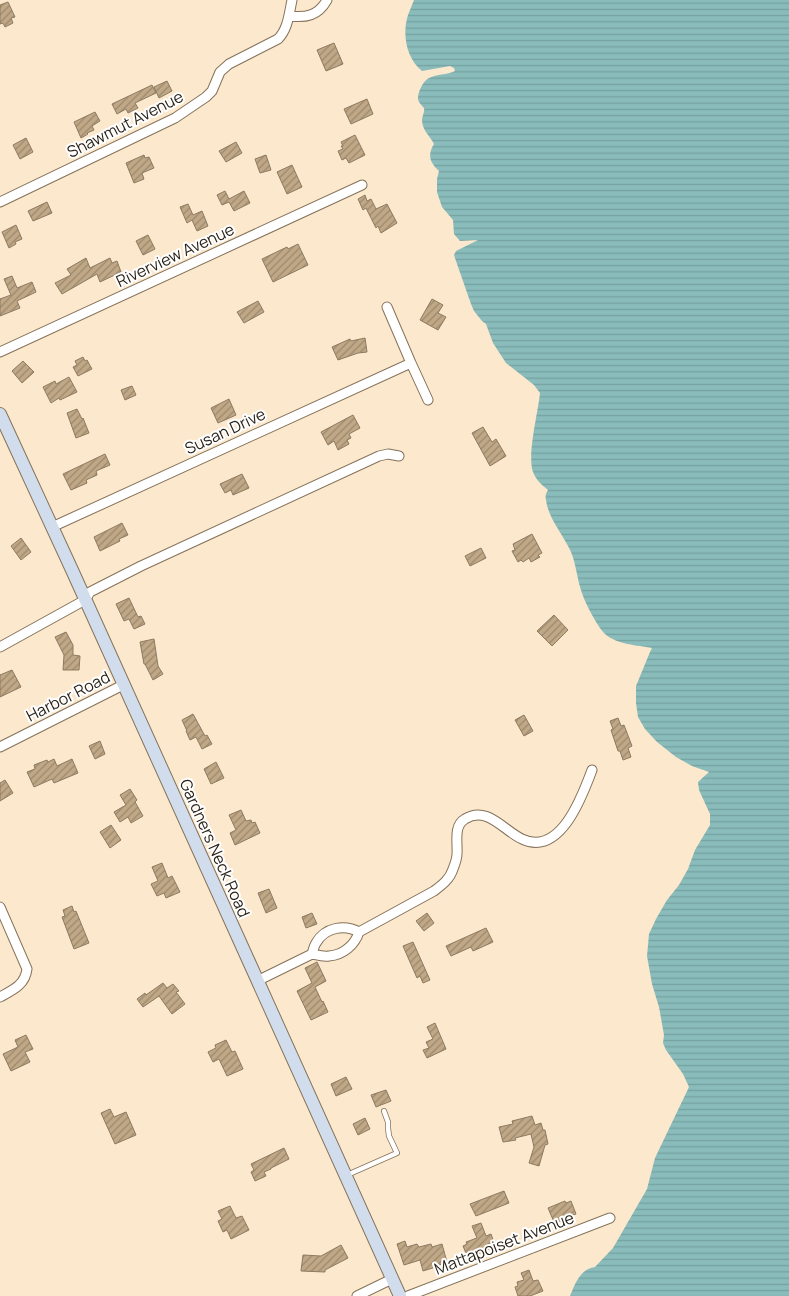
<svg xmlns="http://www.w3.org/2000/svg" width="789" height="1296" font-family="Manrope,sans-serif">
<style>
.water{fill:url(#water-rules)}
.building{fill:url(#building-hatch);stroke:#8c7a61}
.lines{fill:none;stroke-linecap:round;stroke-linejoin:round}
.lane-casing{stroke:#84725a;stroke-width:6}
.street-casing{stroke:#84725a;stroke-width:11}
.secondary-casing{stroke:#84725a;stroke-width:14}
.lane{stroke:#fff;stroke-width:4.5}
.street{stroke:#fff;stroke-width:9}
.secondary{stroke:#d1dded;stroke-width:12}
.labels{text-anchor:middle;stroke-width:4;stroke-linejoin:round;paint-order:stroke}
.street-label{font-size:16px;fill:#261f15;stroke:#fff}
</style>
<defs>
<pattern id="water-rules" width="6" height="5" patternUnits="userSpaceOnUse" patternTransform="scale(1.25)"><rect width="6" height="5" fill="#89bcbb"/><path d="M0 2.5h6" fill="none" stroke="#76a1a0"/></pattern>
<pattern id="building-hatch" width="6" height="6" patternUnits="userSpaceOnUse" patternTransform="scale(1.25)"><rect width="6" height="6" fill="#c0a887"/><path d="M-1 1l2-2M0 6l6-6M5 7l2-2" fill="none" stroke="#9c886d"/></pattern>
</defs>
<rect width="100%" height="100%" fill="#fce8cc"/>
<path class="water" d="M 414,0 L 789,0 L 789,1296 L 570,1296 C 575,1284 580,1269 595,1267 L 613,1248 L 647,1189 L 655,1158 L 689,1087 L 683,1074 L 666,1050 L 663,1043 L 664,1035 L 659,1007 L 652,984 L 647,956 L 649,934 L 656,919 L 667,900 L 679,885 L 688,869 L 695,850 L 710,825 L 710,814 L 699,790 L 698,782 L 709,772 L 692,766 L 676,757 L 657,742 L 645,729 L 638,717 L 636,703 L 636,686 L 650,652 L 652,648 C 637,645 618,645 605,634 C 597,626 584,601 581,590 C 577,578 576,564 571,552 C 564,536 548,518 546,500 C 545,496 546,493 548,490 C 542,485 536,480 533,472 C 527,455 538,413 540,393 L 534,385 L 506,363 L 493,343 L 486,324 L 482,321 L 474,311 L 471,304 L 456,261 L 454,255 L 456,251 L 478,240 L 460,241 L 454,234 L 453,220 L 442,207 L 437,192 L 437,179 L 439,171 C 430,163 427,155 434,144 C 430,136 422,130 422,120 C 422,116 425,112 424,108 C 422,105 418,103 418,98 C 418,92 423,81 429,78 C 437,74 447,75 455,71 L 454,68 L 450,66 L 422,71 C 406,58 402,34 408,15 C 410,10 412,5 414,0 Z"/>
<path class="building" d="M 8,2 L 15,17 L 11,18 L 13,23 L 5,27 L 3,23 L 0,24 L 0,5 Z
M 334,43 L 343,64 L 326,71 L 317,50 Z
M 167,81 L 172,91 L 159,98 L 154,87 Z
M 152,85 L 156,93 L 135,103 L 138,108 L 128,113 L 126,109 L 117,114 L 112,104 Z
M 367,99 L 373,114 L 351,124 L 344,109 Z
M 95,112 L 100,121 L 92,126 L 94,130 L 87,133 L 88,134 L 81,138 L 74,122 Z
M 355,135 L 365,155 L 349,163 L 346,158 L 342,160 L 338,151 L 343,149 L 341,146 L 343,146 L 341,142 Z
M 26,138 L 33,152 L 20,159 L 13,145 Z
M 236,142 L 242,153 L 226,162 L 219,151 Z
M 144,155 L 145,158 L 149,157 L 154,168 L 142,173 L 144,179 L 134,183 L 126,163 Z
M 266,155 L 271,170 L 260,173 L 255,159 Z
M 292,165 L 302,187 L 287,194 L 277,172 Z
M 225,191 L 229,199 L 244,191 L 250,203 L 234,211 L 229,202 L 222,205 L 217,195 Z
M 365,195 L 367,201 L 371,199 L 376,209 L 387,204 L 397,223 L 381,233 L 378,226 L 376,228 L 366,208 L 363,210 L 358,199 Z
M 47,202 L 52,213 L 33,221 L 28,211 Z
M 188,204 L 193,215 L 202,211 L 208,226 L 197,231 L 192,220 L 187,223 L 180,207 Z
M 16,225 L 22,239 L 15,242 L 16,244 L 9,248 L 2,232 Z
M 148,235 L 155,249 L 143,255 L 136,241 Z
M 298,244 L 308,265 L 273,282 L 262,259 L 287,247 L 288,249 Z
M 86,258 L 90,268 L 110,258 L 112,263 L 117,261 L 121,272 L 100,282 L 97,274 L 62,294 L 55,283 L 71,275 L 67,269 Z
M 12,276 L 17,288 L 32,282 L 36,292 L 17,301 L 20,308 L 0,316 L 0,299 L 11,295 L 4,279 Z
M 432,299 L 443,305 L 438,313 L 446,317 L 438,330 L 420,320 Z
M 258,301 L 264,312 L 244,323 L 237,312 Z
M 365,338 L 367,352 L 358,353 L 338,360 L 332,347 L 350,339 L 351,341 Z
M 83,357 L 85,361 L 87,360 L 92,369 L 78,376 L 73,367 L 77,365 L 75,361 Z
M 23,361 L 34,372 L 22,383 L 12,371 Z
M 69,377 L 77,392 L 60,400 L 59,398 L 51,403 L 43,387 L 55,381 L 56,384 Z
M 132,386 L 136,395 L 125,400 L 121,390 Z
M 229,399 L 236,415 L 218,423 L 211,408 Z
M 77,409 L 82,419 L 83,418 L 89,433 L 76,438 L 67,413 Z
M 353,415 L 360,428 L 349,434 L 351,438 L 347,440 L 349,444 L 338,450 L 334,441 L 328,445 L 321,432 Z
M 483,427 L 492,442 L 496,439 L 506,456 L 490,466 L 472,433 Z
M 105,454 L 110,465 L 96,471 L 97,475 L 86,480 L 87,483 L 71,490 L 63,474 Z
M 242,474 L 249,488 L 233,495 L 231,490 L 225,493 L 220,484 Z
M 122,523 L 128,535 L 119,539 L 120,541 L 100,551 L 94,537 Z
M 532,534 L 542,553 L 538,555 L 540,557 L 531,562 L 529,558 L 523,562 L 521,560 L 518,562 L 512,551 L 515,550 L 513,544 Z
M 21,538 L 31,552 L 21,560 L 11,546 Z
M 481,548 L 486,558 L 470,566 L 465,556 Z
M 129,598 L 138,617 L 141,616 L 145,624 L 134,629 L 129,619 L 124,621 L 116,604 Z
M 554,615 L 568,630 L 552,646 L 537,631 Z
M 66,632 L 73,645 L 73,655 L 80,656 L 79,670 L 63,670 L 64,655 L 55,637 Z
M 154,639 L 158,666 L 163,674 L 153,680 L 145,664 L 144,664 L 140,642 Z
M 12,670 L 21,687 L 0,697 L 0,675 Z
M 193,714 L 205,736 L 207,735 L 212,744 L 202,749 L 196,737 L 190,740 L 186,731 L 187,731 L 182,720 Z
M 524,715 L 533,731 L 524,736 L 515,720 Z
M 618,718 L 621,726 L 624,725 L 632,746 L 628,748 L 631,757 L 623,760 L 620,751 L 618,751 L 611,730 L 613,729 L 610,721 Z
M 100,741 L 105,754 L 95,759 L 89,746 Z
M 54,759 L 57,766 L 72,759 L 78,773 L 54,783 L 52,779 L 34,787 L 27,772 L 35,769 L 34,765 L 47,760 L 48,762 Z
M 216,762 L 224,778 L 211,784 L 204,769 Z
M 5,780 L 13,793 L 0,801 L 0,783 Z
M 130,789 L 137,800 L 135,802 L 143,816 L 131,823 L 128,817 L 120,822 L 114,812 L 126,805 L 120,795 Z
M 241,810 L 246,821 L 251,820 L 252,823 L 255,822 L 260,833 L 235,845 L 230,833 L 236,830 L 229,815 Z
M 111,825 L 121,840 L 110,848 L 100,832 Z
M 162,863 L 168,878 L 172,876 L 180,892 L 166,898 L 164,893 L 157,896 L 151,884 L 158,881 L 152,867 Z
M 269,889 L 277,908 L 266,913 L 258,893 Z
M 72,906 L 74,912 L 76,911 L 89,943 L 74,949 L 62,917 L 65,916 L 63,910 Z
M 312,913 L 317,924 L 306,928 L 302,917 Z
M 427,913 L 434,923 L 424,931 L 416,921 Z
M 486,928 L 493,942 L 473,951 L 471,947 L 451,956 L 446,946 Z
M 413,942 L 430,980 L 423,983 L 420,976 L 417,978 L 403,946 Z
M 317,962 L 326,981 L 315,987 L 322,1002 L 323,1001 L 328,1012 L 311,1020 L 297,991 L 312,983 L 305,968 Z
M 163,983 L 167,988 L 173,984 L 179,991 L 176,992 L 185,1004 L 172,1014 L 159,996 L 143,1007 L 137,999 L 145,993 L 146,995 Z
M 435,1023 L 446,1049 L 427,1058 L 423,1050 L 429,1048 L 426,1042 L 433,1039 L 427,1027 Z
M 26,1035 L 33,1049 L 25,1052 L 30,1062 L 11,1071 L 3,1054 L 18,1047 L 15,1040 Z
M 226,1040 L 232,1052 L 235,1051 L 243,1069 L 227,1076 L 219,1059 L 213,1062 L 208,1052 L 216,1048 L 215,1045 Z
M 346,1077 L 352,1089 L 336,1096 L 331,1084 Z
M 386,1090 L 391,1101 L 376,1107 L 371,1095 Z
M 110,1109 L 114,1117 L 126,1112 L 136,1135 L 115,1144 L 101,1113 Z
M 532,1116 L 535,1125 L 541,1123 L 543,1130 L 545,1130 L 548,1144 L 545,1145 L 539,1166 L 529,1163 L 534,1147 L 531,1134 L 515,1138 L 516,1140 L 503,1142 L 499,1127 L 513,1124 L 512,1121 Z
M 365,1118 L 370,1129 L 358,1135 L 353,1124 Z
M 284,1148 L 289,1159 L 271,1168 L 271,1169 L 264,1172 L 266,1176 L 255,1181 L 251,1172 L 254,1170 L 251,1164 Z
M 504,1191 L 509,1203 L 476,1216 L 470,1204 Z
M 565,1201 L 566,1203 L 571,1201 L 576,1214 L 570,1216 L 569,1221 L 564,1223 L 559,1221 L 554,1222 L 548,1208 Z
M 230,1206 L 236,1218 L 242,1216 L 249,1230 L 231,1239 L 227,1230 L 223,1232 L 218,1221 L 222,1219 L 218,1211 Z
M 481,1223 L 486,1236 L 491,1234 L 495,1245 L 491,1247 L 492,1248 L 468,1258 L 463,1246 L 467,1244 L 466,1242 L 477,1238 L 472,1226 Z
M 405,1241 L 407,1247 L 417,1244 L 419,1247 L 431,1244 L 432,1247 L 442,1244 L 447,1262 L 439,1265 L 439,1266 L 423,1271 L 420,1260 L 404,1265 L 397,1244 Z
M 341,1245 L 348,1258 L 325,1270 L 325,1272 L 301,1271 L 303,1255 L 321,1256 Z
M 529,1270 L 533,1281 L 538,1280 L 543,1291 L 530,1296 L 518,1296 L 515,1287 L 518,1286 L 517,1282 L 524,1280 L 521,1273 Z"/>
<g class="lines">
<defs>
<path id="lane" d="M 347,1175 L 397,1153 L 389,1136 L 388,1128 L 388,1122 L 384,1111"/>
<path id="street" d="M 289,16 C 306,18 318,16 327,0
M 0,202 L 175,118 L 206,97 L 212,91 L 220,72 L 229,64 L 278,39 C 288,29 289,14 292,0
M 387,307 L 411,363 L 428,400
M 0,352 L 362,185
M 52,527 L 411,363
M 0,647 L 85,600 L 90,592 L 141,566 L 379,456 L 388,454 L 399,456
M 0,747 L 123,685
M 0,907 L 27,969 C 25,985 13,990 0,997
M 359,932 C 345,924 325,927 316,943 C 314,946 313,951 312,954 C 317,955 323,957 329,956 C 343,955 355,945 359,932 L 434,891 C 442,885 450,879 453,869 C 455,864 457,859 457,854 C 458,843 453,826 465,819 C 487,805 504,831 522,839 C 560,857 582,797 592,770
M 257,981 L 312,954
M 357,1296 L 392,1279
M 408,1296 L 610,1218"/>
<path id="secondary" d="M 0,414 L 72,570 L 400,1296"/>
</defs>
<use href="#lane" class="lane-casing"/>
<use href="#street" class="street-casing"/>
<use href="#secondary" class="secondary-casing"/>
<use href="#lane" class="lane"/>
<use href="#street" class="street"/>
<use href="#secondary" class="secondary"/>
</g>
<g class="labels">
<g class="street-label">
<text transform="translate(125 124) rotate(-27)" y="6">Shawmut Avenue</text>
<text transform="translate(175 255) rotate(-25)" y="6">Riverview Avenue</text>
<text transform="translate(225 431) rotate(-25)" y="6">Susan Drive</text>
<text transform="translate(68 696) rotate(-27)" y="6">Harbor Road</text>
<text transform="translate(215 848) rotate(66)" y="6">Gardners Neck Road</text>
<text transform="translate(504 1243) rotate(-21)" y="6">Mattapoiset Avenue</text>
</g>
</g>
</svg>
